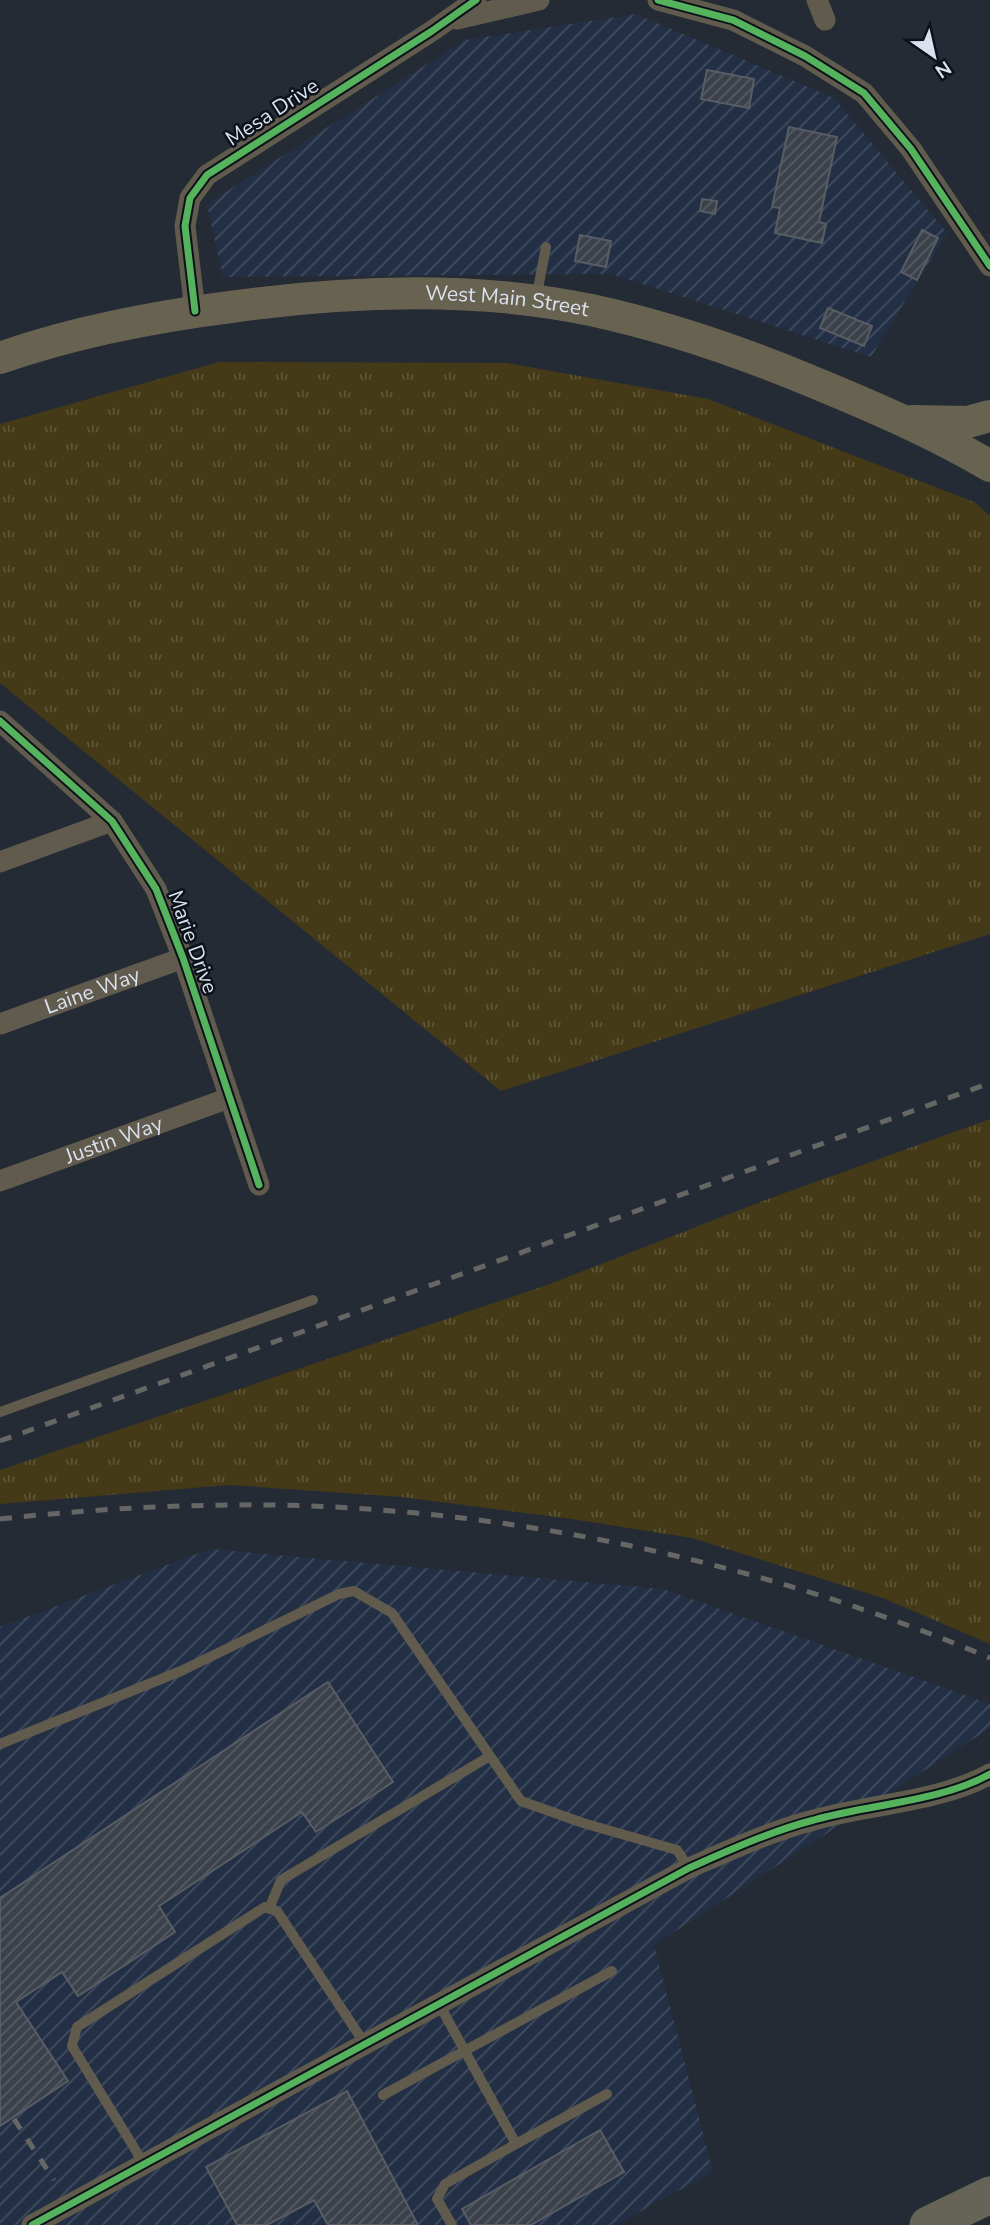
<svg xmlns="http://www.w3.org/2000/svg" width="990" height="2225" font-family="'Nunito Sans',sans-serif">
<style>
.industrial{fill:url(#industrial-furrows)}
.grass{fill:url(#grass-tufts)}
.building{fill:url(#building-hatch);stroke:#585d65;stroke-width:2}
.lines{fill:none;stroke-linecap:round;stroke-linejoin:round}
.service{stroke:#605b4d;stroke-width:10}
.minor{stroke:#605b4d;stroke-width:21}
.primary{stroke:#686351;stroke-width:32}
.motorway{stroke:#666357;stroke-width:37}
.rail{stroke:#666665;stroke-width:5;stroke-dasharray:12 12;stroke-linecap:butt}
.cycleway-casing{stroke:#0d121a;stroke-width:11}
.cycleway{stroke:#56b35d;stroke-width:7}
.labels{text-anchor:middle;stroke-width:5;stroke-linejoin:round;paint-order:stroke}
.street-label{font-size:21px;fill:#dae1ee;stroke:#0d121a}
</style>
<defs>
<pattern id="industrial-furrows" width="10" height="10" patternUnits="userSpaceOnUse" patternTransform="scale(1.75)"><rect width="10" height="10" fill="#222f45"/><path d="M-1 1l2-2M0 10L10 0M9 11l2-2" fill="none" stroke="#424d60"/></pattern>
<pattern id="grass-tufts" width="24" height="20" patternUnits="userSpaceOnUse" patternTransform="scale(1.75)"><rect width="24" height="20" fill="#443a17"/><path d="M3 7l-1-3M5 7V3M7 7l1-3M15 17l-1-3M17 17v-4M19 17l1-3" fill="none" stroke="#5e5639"/></pattern>
<pattern id="building-hatch" width="6" height="6" patternUnits="userSpaceOnUse" patternTransform="scale(1.75)"><rect width="6" height="6" fill="#3b414a"/><path d="M-1 1l2-2M0 6l6-6M5 7l2-2" fill="none" stroke="#575c64"/></pattern>
</defs>
<rect width="100%" height="100%" fill="#252b35"/>
<path class="industrial" d="M 636,14 L 834,98 L 947,233 L 871,357 L 611,274 L 223,277 L 207,204 L 465,40 Z
M 210,1549 L 663,1589 L 990,1704 L 990,1728 L 654,1945 L 713,2172 L 615,2225 L 0,2225 L 0,1627 Z"/>
<path class="grass" d="M 219,362 L 507,363 L 708,399 L 974,502 L 990,516 L 990,934 L 501,1091 L 0,683 L 0,424 Z
M 990,1119 L 990,1644 L 883,1598 L 692,1538 L 572,1519 L 402,1497 L 229,1485 L 0,1504 L 0,1470 L 550,1284 L 760,1202 Z"/>
<path class="building" d="M 707,70 L 754,79 L 749,108 L 701,99 Z
M 789,127 L 837,137 L 819,222 L 826,224 L 822,243 L 775,233 L 780,208 L 772,207 Z
M 702,199 L 717,201 L 715,214 L 700,211 Z
M 922,230 L 938,238 L 917,280 L 901,272 Z
M 580,235 L 611,241 L 606,267 L 575,261 Z
M 828,308 L 872,326 L 864,346 L 820,328 Z
M 328,1682 L 393,1782 L 316,1832 L 302,1812 L 159,1906 L 175,1932 L 78,1996 L 62,1972 L 16,2002 L 68,2081 L 0,2126 L 0,1898 Z
M 347,2091 L 418,2225 L 328,2225 L 314,2200 L 267,2225 L 237,2225 L 206,2167 Z
M 600,2130 L 624,2172 L 531,2225 L 471,2225 L 462,2209 Z"/>
<g class="lines">
<path class="service" d="M 536,299 L 546,247
M 0,1412 L 313,1300
M 0,1744 L 181,1671 L 339,1594 L 354,1591 L 392,1613 L 521,1801 L 583,1823 L 677,1850 L 689,1868
M 269,1909 L 281,1880 L 490,1756
M 439,2004 L 516,2144 L 607,2094
M 383,2095 L 612,1971
M 144,2164 L 72,2046 L 77,2027 L 265,1907 L 277,1911 L 365,2044
M 452,2225 L 437,2199 L 445,2184 L 516,2144"/>
<g class="minor">
<path d="M 658,0 L 733,20 L 805,56 L 864,93 L 911,149 L 990,266"/>
<path d="M 817,0 L 825,20"/>
<path d="M 457,19 L 539,0"/>
<path d="M 195,311 L 185,226 L 190,198 L 207,175 L 432,31 L 476,0"/>
<path d="M 0,721 L 112,821 L 156,889 L 183,958 L 259,1185"/>
<path d="M 0,862 L 112,821"/>
<path id="s1" d="M 0,1024 L 183,958"/>
<path id="s2" d="M 0,1181 L 229,1098"/>
<path d="M 32,2225 L 689,1868 C 730,1850 771,1831 814,1820 C 869,1804 940,1802 990,1774"/>
</g>
<g class="primary">
<path id="s3" d="M 0,358 C 76,331 158,316 238,306 C 355,290 475,286 591,310 C 670,327 744,353 818,384 C 876,408 936,434 990,466"/>
<path d="M 912,421 L 968,422 L 990,416"/>
</g>
<path class="motorway" d="M 928,2225 L 990,2195"/>
<path class="rail" d="M 0,1441 L 990,1083
M 0,1519 C 91,1509 183,1504 275,1505 C 515,1509 769,1564 990,1658
M 14,2119 L 54,2180"/>
<defs>
<path id="cycleway" d="M 658,0 L 733,20 L 805,56 L 864,93 L 911,149 L 990,266
M 195,311 L 185,226 L 190,198 L 207,175 L 432,31 L 476,0
M 0,721 L 112,821 L 156,889 L 183,958 L 259,1185
M 32,2225 L 689,1868 C 730,1850 771,1831 814,1820 C 869,1804 940,1802 990,1774"/>
</defs>
<use href="#cycleway" class="cycleway-casing"/>
<use href="#cycleway" class="cycleway"/>
</g>
<g class="labels">
<g class="street-label">
<text transform="translate(272 112) rotate(-33)" y="7">Mesa Drive</text>
<text dy="7" stroke="none"><textPath href="#s3" startOffset="514">West Main Street</textPath></text>
<text transform="translate(193 942) rotate(70)" y="7">Marie Drive</text>
<text dy="7" stroke="none"><textPath href="#s1" startOffset="98">Laine Way</textPath></text>
<text dy="7" stroke="none"><textPath href="#s2" startOffset="121">Justin Way</textPath></text>
</g>
</g>
<g transform="translate(934 56) rotate(146)" stroke="#0d121a" stroke-width="5" paint-order="stroke">
<path d="M0-5L12 26L0 18L-12 26Z" fill="#dae1ee"/>
<text y="-10" font-size="19" font-weight="bold" text-anchor="middle" fill="#dae1ee">N</text>
</g>
</svg>
